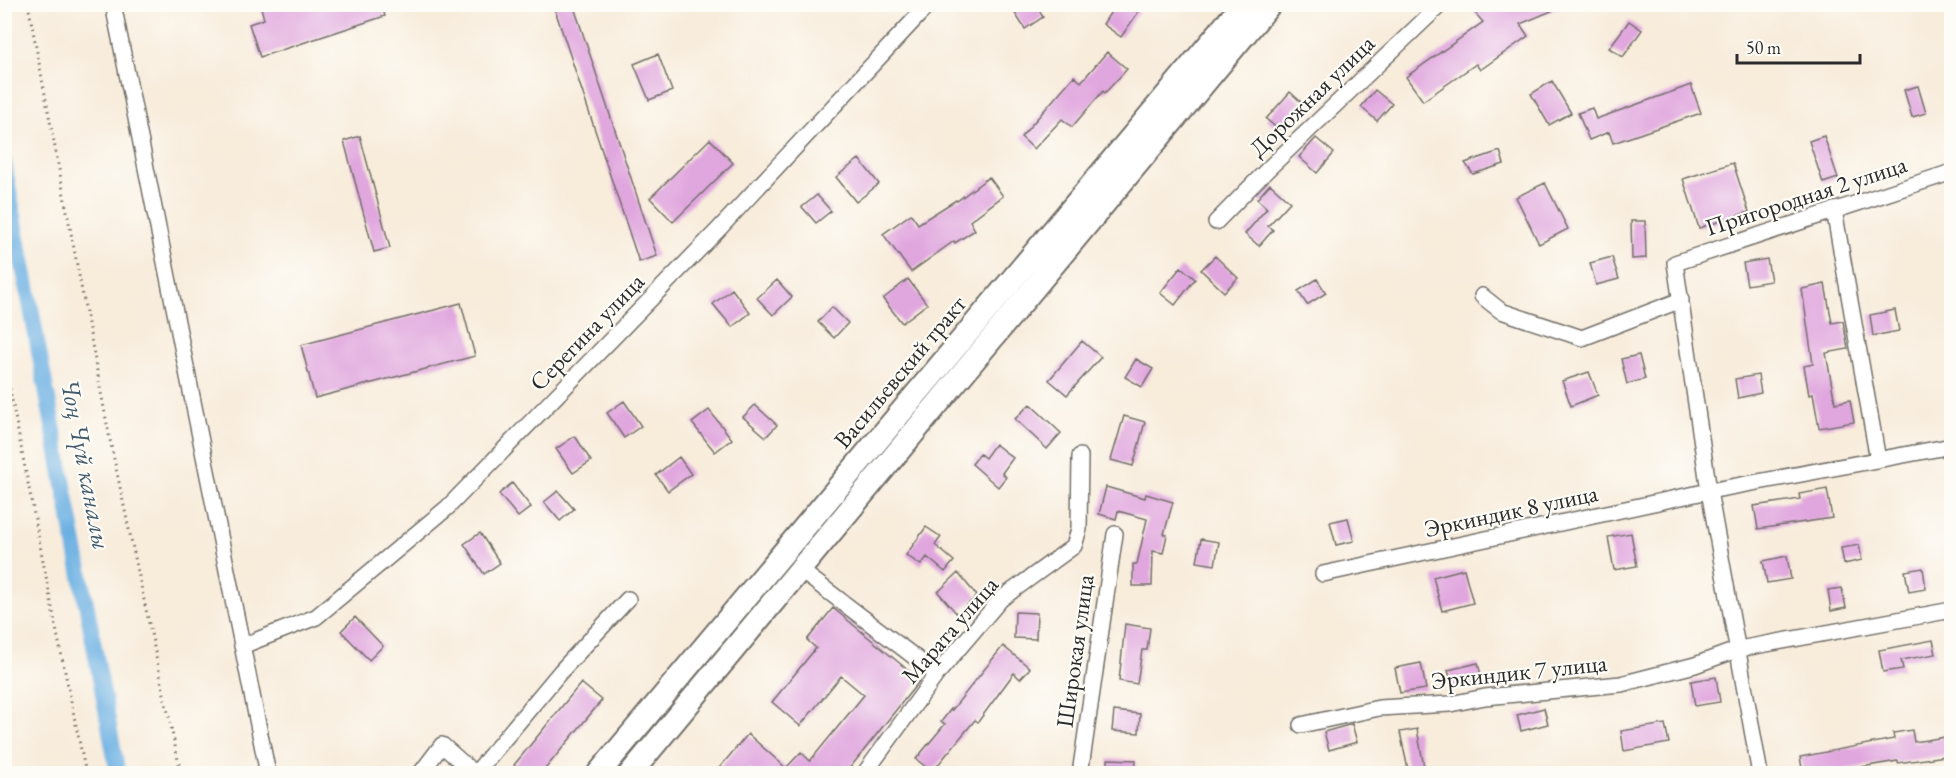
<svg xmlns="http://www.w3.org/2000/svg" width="1956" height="778" font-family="'EB Garamond',serif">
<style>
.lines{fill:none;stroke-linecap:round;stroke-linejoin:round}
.canal{stroke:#6cb0e2;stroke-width:16}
.building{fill:#e0a6de}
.street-casing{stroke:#736f69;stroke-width:18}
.primary-casing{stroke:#736f69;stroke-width:26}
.path{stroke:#736f69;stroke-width:3;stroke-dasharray:1.5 4.5;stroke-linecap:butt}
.street{stroke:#fff;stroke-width:15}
.primary{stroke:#fff;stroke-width:22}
.labels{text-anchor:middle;stroke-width:4.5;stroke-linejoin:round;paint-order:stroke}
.street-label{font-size:24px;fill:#2b2b2b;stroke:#fdfcf7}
.water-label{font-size:26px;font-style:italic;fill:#425a6b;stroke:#fdfcf7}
</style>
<rect width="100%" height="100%" fill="#fdfcf7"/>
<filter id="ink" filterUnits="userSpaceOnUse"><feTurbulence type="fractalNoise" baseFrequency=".0167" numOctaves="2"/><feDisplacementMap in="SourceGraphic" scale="12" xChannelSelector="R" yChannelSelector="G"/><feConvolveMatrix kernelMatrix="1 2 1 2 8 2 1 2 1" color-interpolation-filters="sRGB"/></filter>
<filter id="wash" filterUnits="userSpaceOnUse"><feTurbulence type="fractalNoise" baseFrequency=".008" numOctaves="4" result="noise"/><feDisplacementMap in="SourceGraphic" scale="24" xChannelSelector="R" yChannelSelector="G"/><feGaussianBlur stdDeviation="1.35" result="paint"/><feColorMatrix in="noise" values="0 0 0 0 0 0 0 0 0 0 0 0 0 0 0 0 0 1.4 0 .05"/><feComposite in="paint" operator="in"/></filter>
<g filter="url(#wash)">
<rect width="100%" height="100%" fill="#f8ecdb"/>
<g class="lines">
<path class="canal" d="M 4,164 L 118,774"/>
</g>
<g id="blocks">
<path class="building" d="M 260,4 L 381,4 L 385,16 L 260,57 L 249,24 L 264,19 Z
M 553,4 L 573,4 L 657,256 L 639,262 Z
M 1009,4 L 1035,4 L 1043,17 L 1025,29 Z
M 1116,4 L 1144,4 L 1121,37 L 1103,24 Z
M 1467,4 L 1566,5 L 1520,24 L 1528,36 L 1480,70 L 1476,64 L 1423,101 L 1406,77 L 1483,22 Z
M 1629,21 L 1642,30 L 1623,57 L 1609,48 Z
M 1107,52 L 1127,69 L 1105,93 L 1103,91 L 1072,127 L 1062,119 L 1034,149 L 1021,137 L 1074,76 L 1081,82 Z
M 658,54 L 672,91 L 649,100 L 634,64 Z
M 1552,81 L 1571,113 L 1549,125 L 1531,94 Z
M 1691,85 L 1701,113 L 1613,143 L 1609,132 L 1589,140 L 1578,113 L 1592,108 L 1596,119 Z
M 1918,86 L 1926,113 L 1912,117 L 1904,90 Z
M 1375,90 L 1392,104 L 1377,121 L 1361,107 Z
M 1290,92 L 1301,102 L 1278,129 L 1266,119 Z
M 360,136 L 390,248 L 374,252 L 344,141 Z
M 1824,136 L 1838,178 L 1823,183 L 1809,141 Z
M 1316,138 L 1334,153 L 1317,173 L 1299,157 Z
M 710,139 L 733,163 L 673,222 L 650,198 Z
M 1500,151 L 1504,164 L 1473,174 L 1465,163 Z
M 859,159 L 879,184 L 856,202 L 836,177 Z
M 1733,163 L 1749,212 L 1699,228 L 1683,179 Z
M 989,177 L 1003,196 L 970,221 L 975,230 L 955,243 L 954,241 L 911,272 L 883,234 L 911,214 L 918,224 L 956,200 L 957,201 Z
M 1545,183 L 1568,229 L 1539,244 L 1516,197 Z
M 1270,184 L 1290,202 L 1268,226 L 1273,230 L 1259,246 L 1245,234 L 1267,208 L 1257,199 Z
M 817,195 L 831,211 L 816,223 L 802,207 Z
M 1631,221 L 1645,221 L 1646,258 L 1632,259 Z
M 1215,256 L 1238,278 L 1224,292 L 1201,270 Z
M 1612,257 L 1619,279 L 1596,285 L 1590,263 Z
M 1767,259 L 1771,281 L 1747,285 L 1743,263 Z
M 1181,267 L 1195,279 L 1175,305 L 1160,293 Z
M 908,279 L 927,304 L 902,323 L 883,299 Z
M 1317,279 L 1326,293 L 1307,305 L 1298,291 Z
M 777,280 L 792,297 L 773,315 L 757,298 Z
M 1825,284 L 1832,323 L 1843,321 L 1848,349 L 1826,353 L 1835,403 L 1850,400 L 1854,422 L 1819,428 L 1813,394 L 1809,395 L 1804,366 L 1813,364 L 1802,289 Z
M 732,289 L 750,313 L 732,327 L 713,304 Z
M 461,303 L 475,356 L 315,398 L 301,345 Z
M 832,307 L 848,323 L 834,338 L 818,322 Z
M 1895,310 L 1899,331 L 1873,336 L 1870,315 Z
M 1082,341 L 1101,357 L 1067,395 L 1049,380 Z
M 1639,355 L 1645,379 L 1627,384 L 1621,359 Z
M 1136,359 L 1153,369 L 1142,387 L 1125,377 Z
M 1589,372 L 1598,395 L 1571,406 L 1562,381 Z
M 1758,375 L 1761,393 L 1738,398 L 1735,379 Z
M 624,401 L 641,426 L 624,438 L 607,413 Z
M 1030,404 L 1061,433 L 1047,449 L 1015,419 Z
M 755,405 L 777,425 L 766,437 L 743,417 Z
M 709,410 L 732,439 L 715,452 L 692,423 Z
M 1124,416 L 1145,422 L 1133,466 L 1111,460 Z
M 575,436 L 591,461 L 573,473 L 556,449 Z
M 995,444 L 1013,458 L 1002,473 L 1006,477 L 998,487 L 972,464 L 980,454 L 985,458 Z
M 679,457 L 691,474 L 668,491 L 656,475 Z
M 512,483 L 531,507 L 518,517 L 499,494 Z
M 1106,487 L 1145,498 L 1146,494 L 1173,502 L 1164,534 L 1167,535 L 1163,553 L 1153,551 L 1152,586 L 1133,586 L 1133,564 L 1137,564 L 1147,519 L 1118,511 L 1116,519 L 1099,514 Z
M 1827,489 L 1832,518 L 1758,529 L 1754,506 L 1800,499 L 1799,494 Z
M 558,491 L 574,509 L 560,521 L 544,502 Z
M 1348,518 L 1354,541 L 1336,545 L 1330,522 Z
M 926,527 L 941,537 L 935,545 L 954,561 L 945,572 L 927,557 L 921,565 L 906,555 Z
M 480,533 L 500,563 L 484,574 L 464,544 Z
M 1631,533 L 1637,566 L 1614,570 L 1608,537 Z
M 1201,539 L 1219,542 L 1215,565 L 1197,562 Z
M 1859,545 L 1862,560 L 1844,564 L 1841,548 Z
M 1787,556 L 1791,579 L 1767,583 L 1763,561 Z
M 1923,568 L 1926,589 L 1909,592 L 1905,571 Z
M 1464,569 L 1473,603 L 1442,611 L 1433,577 Z
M 958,573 L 977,596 L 957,614 L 938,592 Z
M 1842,588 L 1846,608 L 1831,611 L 1828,590 Z
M 833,608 L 920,680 L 845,774 L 755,774 L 749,768 L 744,774 L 714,774 L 748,734 L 786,768 L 801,752 L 810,761 L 864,695 L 841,676 L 800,726 L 772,702 L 816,648 L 807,640 Z
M 1015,612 L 1037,613 L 1036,639 L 1014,638 Z
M 355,617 L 383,646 L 369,660 L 341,631 Z
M 1125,624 L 1150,628 L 1147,650 L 1142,650 L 1137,684 L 1119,681 Z
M 1933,640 L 1936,654 L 1901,660 L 1903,669 L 1883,672 L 1879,650 Z
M 1003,646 L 1030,668 L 1020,679 L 1014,673 L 978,722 L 975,720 L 932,772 L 916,759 L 945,724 L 941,722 L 951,709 L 952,710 Z
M 1421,663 L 1426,689 L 1400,693 L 1395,668 Z
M 1478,663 L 1482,680 L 1452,687 L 1448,670 Z
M 1716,677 L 1720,702 L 1695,706 L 1691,681 Z
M 581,683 L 602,700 L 541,774 L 524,774 L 514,765 Z
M 1544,708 L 1548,724 L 1521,731 L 1517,715 Z
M 1114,711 L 1140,714 L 1139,733 L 1112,731 Z
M 1352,724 L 1357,742 L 1329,750 L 1324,732 Z
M 1665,724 L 1669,743 L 1624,751 L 1621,731 Z
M 1417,729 L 1425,772 L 1409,774 L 1400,732 Z
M 1912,730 L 1914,742 L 1952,736 L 1952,755 L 1898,763 L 1898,761 L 1837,771 L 1837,774 L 1803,774 L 1800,757 L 1894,739 L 1893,733 Z
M 1108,759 L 1136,760 L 1135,774 L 1108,774 Z"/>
</g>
</g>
<g filter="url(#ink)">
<use href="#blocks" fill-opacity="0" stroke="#736f69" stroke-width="1.5"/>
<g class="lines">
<defs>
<path id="street" d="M 113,4 L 268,774
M 1834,210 L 1878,460
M 1216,222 L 1269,168 L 1441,4
M 1482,296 L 1501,311 L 1582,338 L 1681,300
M 800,570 L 937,674
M 1323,574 L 1709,491 L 1952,446
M 242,646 L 316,617 L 447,508 L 717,231 L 929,4
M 1301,725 L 1379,708 L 1450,704 L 1485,697 L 1621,684 L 1695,665 L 1739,649 L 1952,610
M 420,774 L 442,745 L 475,774
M 475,774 L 561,671 L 628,599
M 864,774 L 937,674 L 1001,599 L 1074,546 L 1079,529 L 1080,456
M 1080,774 L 1115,534
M 1760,774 L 1709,491 L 1675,263 L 1952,172"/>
<path id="primary" d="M 598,774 L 1243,4
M 630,774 L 1270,4"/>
</defs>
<use href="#street" class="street-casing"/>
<use href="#primary" class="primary-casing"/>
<path class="path" d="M 28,4 L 110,440 L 181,774
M 4,359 L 56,628 L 86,774"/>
<use href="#street" class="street"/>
<use href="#primary" class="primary"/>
</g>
</g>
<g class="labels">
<g class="street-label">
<text transform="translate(1312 96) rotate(-44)" y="8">Дорожная улица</text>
<text transform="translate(1806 196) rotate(-18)" y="8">Пригородная 2 улица</text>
<text transform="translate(587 332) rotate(-46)" y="8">Серегина улица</text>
<text transform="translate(900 372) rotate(-50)" y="8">Васильевский тракт</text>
<text transform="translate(1511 511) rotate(-12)" y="8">Эркиндик 8 улица</text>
<text transform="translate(950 630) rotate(-49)" y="8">Марата улица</text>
<text transform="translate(1075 651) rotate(-82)" y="8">Широкая улица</text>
<text transform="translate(1519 672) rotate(-6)" y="8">Эркиндик 7 улица</text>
</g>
<g class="water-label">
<text transform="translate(86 464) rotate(79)" y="9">Чоң Чүй каналы</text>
</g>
</g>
<rect width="1956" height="778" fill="none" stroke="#fdfcf7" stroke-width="24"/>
<path d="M1737 54v9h123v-9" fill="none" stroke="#2b2b2b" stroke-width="3"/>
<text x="1746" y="54" font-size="18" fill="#2b2b2b" stroke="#fdfcf7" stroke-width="4.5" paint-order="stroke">50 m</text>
</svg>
